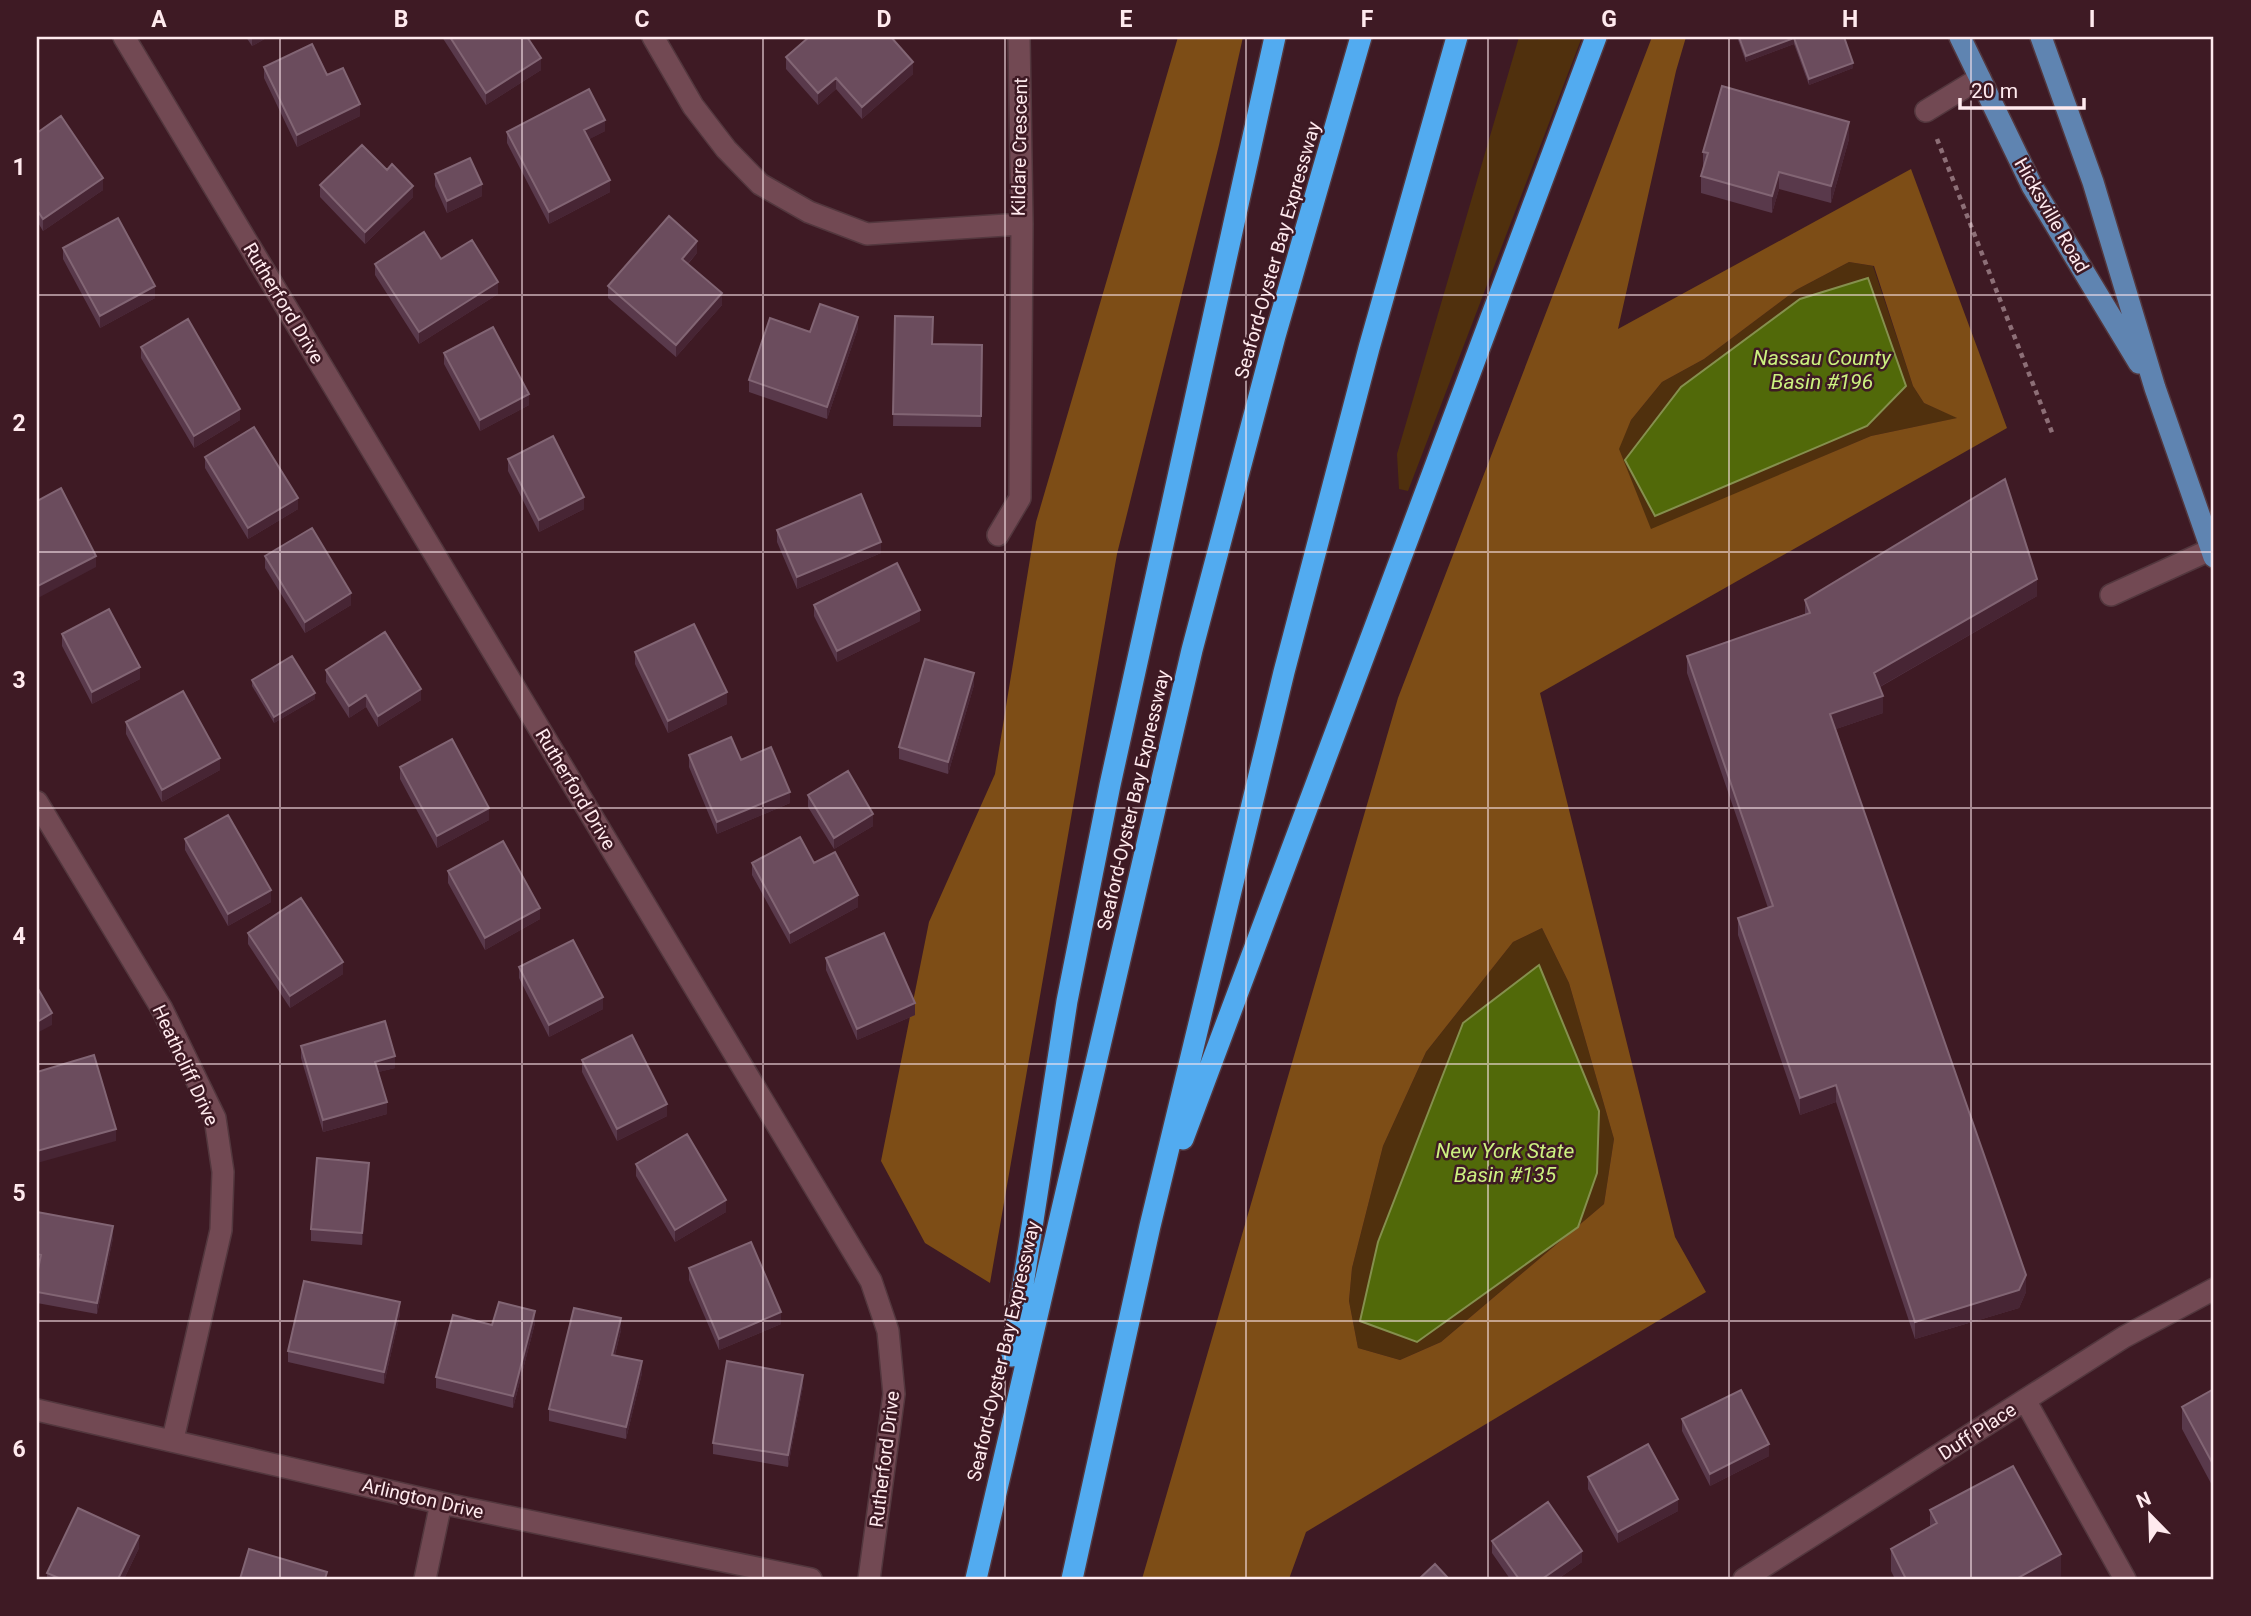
<svg xmlns="http://www.w3.org/2000/svg" width="2251" height="1616" font-family="Roboto,sans-serif">
<style>
.green{fill:#50300d}
.forest{fill:#7d4d16;fill-rule:evenodd}
.water{fill:#516909;stroke:#85904e;stroke-width:2}
.lines{fill:none;stroke-linecap:round;stroke-linejoin:round}
.minor-casing{stroke:#53373e;stroke-width:24}
.major-casing{stroke:#53373e;stroke-width:24}
.highway-casing{stroke:#53373e;stroke-width:24}
.path{stroke:#8d6f77;stroke-width:4.5;stroke-dasharray:5 5;stroke-linecap:butt}
.minor{stroke:#724953;stroke-width:21}
.major{stroke:#5f84b1;stroke-width:21}
.highway{stroke:#52abf0;stroke-width:21}
.wall{fill:#59394b}
.shaded-wall{fill:#472534}
.building{fill:#6b4c5d;stroke:#826574;stroke-width:2}
.grid{fill:none;stroke:#ffeaee;stroke-width:2;stroke-opacity:0.55}
.labels{text-anchor:middle;stroke-width:5;stroke-linejoin:round;paint-order:stroke}
.street-label{font-size:19px;fill:#ffeaee;stroke:#3e1a24}
.water-label{font-size:21px;font-style:italic;fill:#ccf180;stroke:#3e1a24}
.neatline{fill:none;stroke:#ffeaee;stroke-width:2.5}
.grid-label{font-size:23px;text-anchor:middle;font-weight:bold;fill:#ffeaee}
</style>
<rect width="100%" height="100%" fill="#3e1a24"/>
<path class="green" d="M 1519,37 L 1582,37 L 1408,491 L 1399,489 L 1397,454 Z
M 1849,262 L 1873,266 L 1913,386 L 1924,403 L 1958,418 L 1871,436 L 1651,530 L 1618,449 L 1631,420 L 1662,382 L 1704,359 L 1796,290 Z
M 1542,928 L 1569,983 L 1614,1139 L 1604,1204 L 1441,1342 L 1400,1360 L 1358,1348 L 1349,1301 L 1352,1268 L 1383,1146 L 1426,1052 L 1513,942 Z"/>
<path class="forest" d="M 1178,37 L 1243,37 L 1219,145 L 1117,554 L 990,1283 L 925,1243 L 881,1161 L 929,922 L 995,774 L 1036,522 Z
M 1652,37 L 1686,37 L 1676,71 L 1618,329 L 1911,169 L 2007,428 L 1540,693 L 1675,1237 L 1706,1292 L 1306,1532 L 1289,1579 L 1142,1579 L 1398,698 ZM 1849,262 L 1874,266 L 1913,386 L 1924,403 L 1957,418 L 1871,436 L 1651,529 L 1619,449 L 1631,420 L 1662,382 L 1704,359 L 1796,290 ZM 1542,928 L 1569,983 L 1614,1139 L 1604,1204 L 1441,1342 L 1400,1360 L 1358,1348 L 1349,1301 L 1352,1268 L 1383,1146 L 1426,1052 L 1513,942 Z"/>
<path class="water" d="M 1868,278 L 1906,386 L 1867,426 L 1655,516 L 1625,460 L 1681,387 L 1800,299 Z
M 1539,965 L 1599,1111 L 1597,1173 L 1578,1227 L 1417,1342 L 1360,1321 L 1378,1242 L 1463,1023 Z"/>
<g class="lines">
<defs>
<path id="minor" d="M 124,37 L 871,1281 L 888,1331 L 894,1394 L 869,1579
M 653,37 L 693,106 L 726,149 L 760,184 L 809,212 L 867,234 L 1022,224 L 1019,37
M 1926,111 L 1980,78
M 998,535 L 1020,498 L 1022,224
M 2111,595 L 2212,549
M 37,802 L 162,1009 L 215,1118 L 223,1172 L 221,1230 L 173,1439
M 2025,1400 L 2125,1579
M 37,1410 L 441,1503 L 811,1579
M 425,1579 L 441,1503
M 1744,1579 L 2124,1337 L 2214,1289"/>
<path id="major" d="M 1960,37 L 2032,186 L 2139,363
M 2041,37 L 2093,182 L 2155,388 L 2214,557"/>
<path id="highway" d="M 1183,1139 L 1596,37
M 1012,1356 L 1067,1001 L 1110,785 L 1275,37
M 976,1579 L 1192,650 L 1275,336 L 1361,37
M 1072,1579 L 1150,1226 L 1284,672 L 1369,348 L 1457,37"/>
</defs>
<use href="#minor" class="minor-casing"/>
<use href="#major" class="major-casing"/>
<use href="#highway" class="highway-casing"/>
<path class="path" d="M 1937,139 L 2053,435"/>
<use href="#minor" class="minor"/>
<use href="#major" class="major"/>
<use href="#highway" class="highway"/>
</g>
<path class="wall" d="M 246,37 L 268,37 L 252,46 Z
M 442,37 L 527,37 L 541,70 L 486,105 Z
M 1737,37 L 1844,37 L 1853,68 L 1809,85 L 1794,44 L 1746,62 Z
M 786,57 L 913,74 L 862,119 L 836,89 L 818,105 L 786,69 Z
M 264,67 L 327,75 L 360,116 L 297,147 L 264,78 Z
M 605,131 L 589,139 L 610,192 L 549,224 L 507,143 L 507,132 Z
M 37,133 L 103,190 L 43,231 L 37,221 Z
M 1849,139 L 1831,203 L 1779,189 L 1772,213 L 1701,193 L 1701,176 L 1703,168 L 1703,152 Z
M 435,174 L 482,196 L 447,213 L 435,186 Z
M 320,185 L 413,197 L 365,244 L 320,197 Z
M 63,248 L 155,298 L 100,328 L 63,259 Z
M 697,253 L 688,264 L 722,305 L 676,357 L 608,298 L 608,286 Z
M 441,259 L 498,294 L 419,344 L 375,275 L 375,264 Z
M 895,316 L 932,344 L 982,345 L 981,427 L 893,426 Z
M 858,328 L 827,419 L 749,392 L 749,380 L 810,332 Z
M 141,347 L 240,420 L 194,448 L 141,358 Z
M 444,353 L 529,405 L 480,431 L 444,364 Z
M 205,457 L 298,509 L 248,539 L 205,468 Z
M 508,459 L 584,509 L 539,532 L 508,471 Z
M 777,530 L 881,553 L 797,589 L 777,542 Z
M 265,556 L 351,605 L 305,633 L 265,568 Z
M 2037,596 L 1880,687 L 1883,713 L 1836,729 L 2026,1292 L 2019,1308 L 1915,1339 L 1836,1102 L 1800,1115 L 1738,935 L 1738,918 L 1768,908 L 1687,673 L 1687,656 L 1805,614 L 1805,600 Z
M 814,605 L 920,621 L 837,662 L 814,616 Z
M 62,634 L 140,679 L 92,704 L 62,646 Z
M 635,652 L 727,704 L 668,733 L 635,664 Z
M 326,670 L 421,700 L 378,727 L 366,707 L 349,718 L 326,682 Z
M 252,680 L 315,699 L 274,723 L 252,686 Z
M 974,685 L 948,774 L 899,759 L 899,747 Z
M 126,722 L 220,770 L 162,802 L 126,734 Z
M 689,755 L 741,760 L 790,803 L 717,834 L 689,767 Z
M 400,767 L 489,820 L 437,848 L 400,779 Z
M 808,795 L 873,826 L 834,849 L 808,807 Z
M 185,839 L 271,902 L 228,926 L 185,850 Z
M 752,863 L 814,863 L 858,907 L 790,944 L 752,875 Z
M 448,871 L 540,919 L 485,950 L 448,883 Z
M 248,933 L 343,974 L 290,1008 L 248,944 Z
M 826,958 L 915,1015 L 857,1040 L 826,970 Z
M 519,967 L 603,1009 L 549,1037 L 519,978 Z
M 301,1046 L 395,1068 L 378,1072 L 387,1114 L 323,1132 L 301,1058 Z
M 582,1060 L 667,1116 L 617,1141 L 582,1072 Z
M 636,1164 L 726,1212 L 675,1242 L 636,1176 Z
M 369,1174 L 362,1245 L 311,1241 L 311,1229 Z
M 37,1212 L 113,1238 L 97,1314 L 37,1303 L 37,1274 L 38,1266 L 37,1266 Z
M 689,1268 L 781,1324 L 719,1350 L 689,1280 Z
M 400,1314 L 384,1384 L 288,1362 L 288,1351 Z
M 535,1323 L 513,1408 L 436,1388 L 436,1377 L 492,1325 Z
M 621,1330 L 615,1355 L 642,1373 L 626,1439 L 549,1421 L 549,1409 Z
M 803,1386 L 788,1467 L 713,1454 L 713,1443 Z
M 2214,1389 L 2214,1489 L 2182,1429 L 2182,1407 Z
M 1682,1419 L 1769,1456 L 1710,1486 L 1682,1431 Z
M 1588,1477 L 1678,1511 L 1618,1543 L 1588,1489 Z
M 1930,1510 L 2061,1576 L 2056,1579 L 1895,1579 L 1891,1571 L 1891,1549 L 1930,1527 Z
M 1492,1541 L 1582,1562 L 1558,1579 L 1510,1579 L 1492,1553 Z
M 139,1548 L 124,1579 L 47,1579 L 47,1573 Z"/>
<path class="shaded-wall" d="M 252,37 L 268,37 L 252,46 Z
M 1794,38 L 1794,44 L 1746,62 L 1746,56 Z
M 541,58 L 541,70 L 486,105 L 486,93 Z
M 913,62 L 913,74 L 862,119 L 862,107 Z
M 1853,63 L 1853,68 L 1809,85 L 1809,79 Z
M 836,78 L 836,89 L 818,105 L 818,93 Z
M 360,104 L 360,116 L 297,147 L 297,135 Z
M 605,120 L 605,131 L 584,142 L 584,130 Z
M 1849,122 L 1849,139 L 1831,203 L 1831,186 Z
M 1779,172 L 1779,189 L 1772,213 L 1772,196 Z
M 103,178 L 103,190 L 43,231 L 43,219 Z
M 610,180 L 610,192 L 549,224 L 549,212 Z
M 482,184 L 482,196 L 447,213 L 447,201 Z
M 413,186 L 413,197 L 365,244 L 365,232 Z
M 697,241 L 697,253 L 682,270 L 682,259 Z
M 498,282 L 498,294 L 419,344 L 419,332 Z
M 155,286 L 155,298 L 100,328 L 100,316 Z
M 722,293 L 722,305 L 676,357 L 676,345 Z
M 858,317 L 858,328 L 827,419 L 827,407 Z
M 529,394 L 529,405 L 480,431 L 480,420 Z
M 240,409 L 240,420 L 194,448 L 194,436 Z
M 584,497 L 584,509 L 539,532 L 539,520 Z
M 298,498 L 298,509 L 248,539 L 248,528 Z
M 881,542 L 881,553 L 797,589 L 797,577 Z
M 96,556 L 96,567 L 38,598 L 38,586 Z
M 2037,579 L 2037,596 L 1874,690 L 1874,673 Z
M 351,593 L 351,605 L 305,633 L 305,622 Z
M 920,610 L 920,621 L 837,662 L 837,651 Z
M 140,667 L 140,679 L 92,704 L 92,692 Z
M 974,673 L 974,685 L 948,774 L 948,762 Z
M 421,689 L 421,700 L 378,727 L 378,716 Z
M 727,692 L 727,704 L 668,733 L 668,721 Z
M 315,693 L 315,699 L 274,723 L 274,717 Z
M 366,695 L 366,707 L 349,718 L 349,706 Z
M 1883,696 L 1883,713 L 1830,731 L 1830,714 Z
M 220,758 L 220,770 L 162,802 L 162,790 Z
M 790,792 L 790,803 L 717,834 L 717,822 Z
M 489,808 L 489,820 L 437,848 L 437,836 Z
M 873,814 L 873,826 L 834,849 L 834,838 Z
M 271,890 L 271,902 L 228,926 L 228,914 Z
M 858,895 L 858,907 L 790,944 L 790,933 Z
M 540,908 L 540,919 L 485,950 L 485,938 Z
M 343,962 L 343,974 L 290,1008 L 290,996 Z
M 603,997 L 603,1009 L 549,1037 L 549,1025 Z
M 915,1003 L 915,1015 L 857,1040 L 857,1029 Z
M 52,1013 L 52,1025 L 37,1033 L 37,1022 Z
M 395,1056 L 395,1068 L 375,1073 L 375,1062 Z
M 1836,1085 L 1836,1102 L 1800,1115 L 1800,1098 Z
M 387,1102 L 387,1114 L 323,1132 L 323,1120 Z
M 667,1104 L 667,1116 L 617,1141 L 617,1129 Z
M 116,1129 L 116,1141 L 37,1163 L 37,1151 Z
M 369,1163 L 369,1174 L 362,1245 L 362,1233 Z
M 726,1200 L 726,1212 L 675,1242 L 675,1230 Z
M 113,1226 L 113,1238 L 97,1314 L 97,1303 Z
M 2026,1275 L 2026,1292 L 2019,1308 L 1915,1339 L 1915,1322 Z
M 400,1302 L 400,1314 L 384,1384 L 384,1372 Z
M 535,1311 L 535,1323 L 513,1408 L 513,1396 Z
M 781,1312 L 781,1324 L 719,1350 L 719,1339 Z
M 621,1318 L 621,1330 L 612,1366 L 612,1355 Z
M 642,1361 L 642,1373 L 626,1439 L 626,1427 Z
M 803,1375 L 803,1386 L 788,1467 L 788,1455 Z
M 1769,1444 L 1769,1456 L 1710,1486 L 1710,1474 Z
M 1678,1499 L 1678,1511 L 1618,1543 L 1618,1532 Z
M 139,1536 L 139,1548 L 124,1579 L 118,1579 Z
M 1582,1551 L 1582,1562 L 1558,1579 L 1542,1579 Z
M 2061,1554 L 2061,1576 L 2056,1579 L 2016,1579 Z"/>
<path class="building" d="M 450,37 L 527,37 L 541,58 L 486,93 Z
M 809,37 L 891,37 L 913,62 L 862,107 L 836,78 L 818,93 L 786,57 Z
M 1739,37 L 1844,37 L 1853,63 L 1809,79 L 1794,38 L 1746,56 Z
M 312,44 L 327,75 L 343,68 L 360,104 L 297,135 L 264,67 Z
M 1722,86 L 1849,122 L 1831,186 L 1779,172 L 1772,196 L 1701,176 L 1708,153 L 1703,152 Z
M 589,89 L 605,120 L 584,130 L 610,180 L 549,212 L 507,132 Z
M 61,116 L 103,178 L 43,219 L 37,210 L 37,133 Z
M 362,145 L 387,170 L 392,164 L 413,186 L 365,232 L 320,185 Z
M 470,158 L 482,184 L 447,201 L 435,174 Z
M 669,216 L 697,241 L 682,259 L 722,293 L 676,345 L 608,286 Z
M 118,218 L 155,286 L 100,316 L 63,248 Z
M 424,232 L 441,259 L 472,240 L 498,282 L 419,332 L 375,264 Z
M 820,304 L 858,317 L 827,407 L 749,380 L 770,318 L 810,332 Z
M 895,316 L 933,317 L 932,344 L 982,345 L 981,416 L 893,414 Z
M 188,319 L 240,409 L 194,436 L 141,347 Z
M 493,327 L 529,394 L 480,420 L 444,353 Z
M 254,427 L 298,498 L 248,528 L 205,457 Z
M 553,436 L 584,497 L 539,520 L 508,459 Z
M 2005,479 L 2037,579 L 1874,673 L 1883,696 L 1830,714 L 2026,1275 L 2019,1290 L 1915,1322 L 1836,1085 L 1800,1098 L 1738,918 L 1773,906 L 1687,656 L 1810,613 L 1805,600 Z
M 61,488 L 96,556 L 38,586 L 37,584 L 37,501 Z
M 861,494 L 881,542 L 797,577 L 777,530 Z
M 312,528 L 351,593 L 305,622 L 265,556 Z
M 897,563 L 920,610 L 837,651 L 814,605 Z
M 109,609 L 140,667 L 92,692 L 62,634 Z
M 694,624 L 727,692 L 668,721 L 635,652 Z
M 385,632 L 421,689 L 378,716 L 366,695 L 349,706 L 326,670 Z
M 292,656 L 315,693 L 274,717 L 252,680 Z
M 925,659 L 974,673 L 948,762 L 899,747 Z
M 183,691 L 220,758 L 162,790 L 126,722 Z
M 731,737 L 741,760 L 771,747 L 790,792 L 717,822 L 689,755 Z
M 452,739 L 489,808 L 437,836 L 400,767 Z
M 848,771 L 873,814 L 834,838 L 808,795 Z
M 228,815 L 271,890 L 228,914 L 185,839 Z
M 800,837 L 814,863 L 835,852 L 858,895 L 790,933 L 752,863 Z
M 503,841 L 540,908 L 485,938 L 448,871 Z
M 301,898 L 343,962 L 290,996 L 248,933 Z
M 884,933 L 915,1003 L 857,1029 L 826,958 Z
M 573,940 L 603,997 L 549,1025 L 519,967 Z
M 37,987 L 52,1013 L 37,1022 Z
M 385,1021 L 395,1056 L 375,1062 L 387,1102 L 323,1120 L 301,1046 Z
M 632,1035 L 667,1104 L 617,1129 L 582,1060 Z
M 94,1055 L 116,1129 L 37,1151 L 37,1072 Z
M 687,1134 L 726,1200 L 675,1230 L 636,1164 Z
M 317,1158 L 369,1163 L 362,1233 L 311,1229 Z
M 37,1212 L 113,1226 L 97,1303 L 37,1292 L 37,1274 L 41,1255 L 37,1254 Z
M 751,1242 L 781,1312 L 719,1339 L 689,1268 Z
M 304,1281 L 400,1302 L 384,1372 L 288,1351 Z
M 499,1302 L 535,1311 L 513,1396 L 436,1377 L 453,1315 L 492,1325 Z
M 574,1308 L 621,1318 L 612,1355 L 642,1361 L 626,1427 L 549,1409 Z
M 727,1361 L 803,1375 L 788,1455 L 713,1443 Z
M 2214,1389 L 2214,1466 L 2182,1407 Z
M 1741,1390 L 1769,1444 L 1710,1474 L 1682,1419 Z
M 1648,1444 L 1678,1499 L 1618,1532 L 1588,1477 Z
M 2013,1466 L 2061,1554 L 2016,1579 L 1906,1579 L 1891,1549 L 1937,1523 L 1930,1510 Z
M 1548,1502 L 1582,1551 L 1542,1579 L 1519,1579 L 1492,1541 Z
M 78,1508 L 139,1536 L 118,1579 L 61,1579 L 47,1573 Z
M 249,1549 L 327,1572 L 325,1579 L 240,1579 Z
M 1435,1564 L 1449,1579 L 1419,1579 Z"/>
<path class="grid" d="M 280,37 L 280,1579M 522,37 L 522,1579M 763,37 L 763,1579M 1005,37 L 1005,1579M 1246,37 L 1246,1579M 1488,37 L 1488,1579M 1729,37 L 1729,1579M 1971,37 L 1971,1579M 37,295 L 2214,295M 37,552 L 2214,552M 37,808 L 2214,808M 37,1064 L 2214,1064M 37,1321 L 2214,1321"/>
<g class="labels">
<g class="street-label">
<text transform="translate(1019 147) rotate(-89)" y="7">Kildare Crescent</text>
<text transform="translate(2052 215) rotate(60)" y="7">Hicksville Road</text>
<text transform="translate(1277 250) rotate(-74)" y="7">Seaford-Oyster Bay Expressway</text>
<text transform="translate(284 303) rotate(59)" y="7">Rutherford Drive</text>
<text transform="translate(576 789) rotate(59)" y="7">Rutherford Drive</text>
<text transform="translate(1133 800) rotate(-77)" y="7">Seaford-Oyster Bay Expressway</text>
<text transform="translate(186 1065) rotate(65)" y="7">Heathcliff Drive</text>
<text transform="translate(1003 1351) rotate(-77)" y="7">Seaford-Oyster Bay Expressway</text>
<text transform="translate(1977 1431) rotate(-33)" y="7">Duff Place</text>
<text transform="translate(884 1459) rotate(-83)" y="7">Rutherford Drive</text>
<text transform="translate(423 1498) rotate(13)" y="7">Arlington Drive</text>
</g>
<g class="water-label">
<text x="1822" y="365">Nassau County<tspan x="1822" dy="24">Basin #196</tspan></text>
<text x="1505" y="1158">New York State<tspan x="1505" dy="24">Basin #135</tspan></text>
</g>
</g>
<rect width="2251" height="1616" fill="none" stroke="#3e1a24" stroke-width="77"/>
<g transform="translate(2150 1515) rotate(337)" stroke="#3e1a24" stroke-width="5" paint-order="stroke">
<path d="M0-5L12 26L0 18L-12 26Z" fill="#ffeaee"/>
<text y="-10" font-size="19" font-weight="bold" text-anchor="middle" fill="#ffeaee">N</text>
</g>
<path d="M1960 98v10h124v-10" fill="none" stroke="#ffeaee" stroke-width="3.5"/>
<text x="1971" y="98" font-size="21" fill="#ffeaee" stroke="#3e1a24" stroke-width="5" paint-order="stroke">20 m</text>
<rect x="38" y="38" width="2174" height="1540" class="neatline"/>
<g class="grid-label">
<text x="159" y="27">A</text>
<text x="401" y="27">B</text>
<text x="642" y="27">C</text>
<text x="884" y="27">D</text>
<text x="1126" y="27">E</text>
<text x="1367" y="27">F</text>
<text x="1609" y="27">G</text>
<text x="1850" y="27">H</text>
<text x="2092" y="27">I</text>
<text x="19" y="175">1</text>
<text x="19" y="431">2</text>
<text x="19" y="688">3</text>
<text x="19" y="944">4</text>
<text x="19" y="1201">5</text>
<text x="19" y="1457">6</text>
</g>
</svg>
